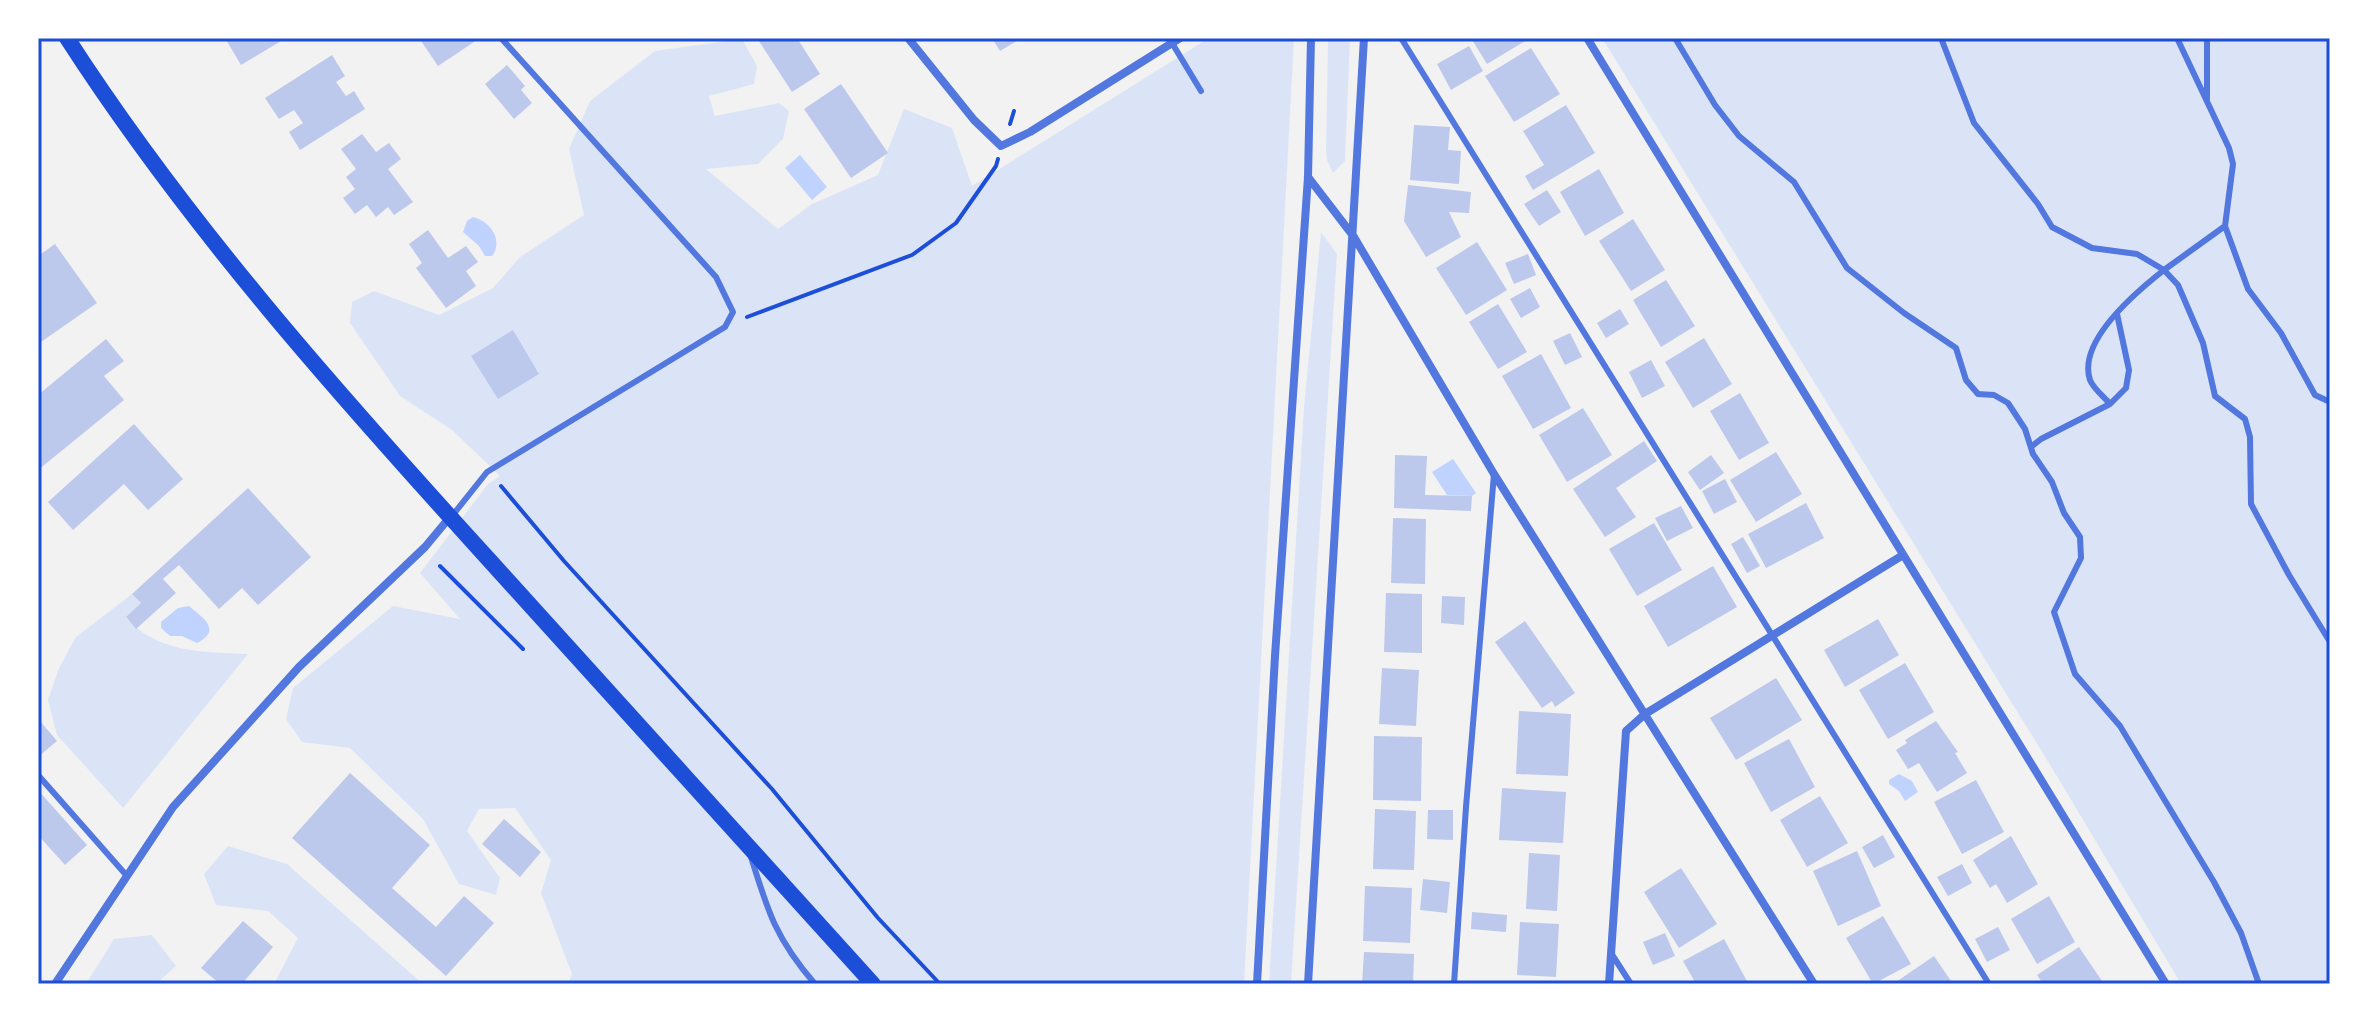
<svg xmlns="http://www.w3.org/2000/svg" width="2368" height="1022" font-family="Manrope,sans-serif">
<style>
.green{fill:#dbe4f7}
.water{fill:#bfd3fe}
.building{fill:#bdc9ec}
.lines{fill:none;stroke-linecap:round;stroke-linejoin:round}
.path{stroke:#1d4ed8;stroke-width:4}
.service{stroke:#5277de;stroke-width:6}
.minor{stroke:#5277de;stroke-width:8}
.secondary{stroke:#1d4ed8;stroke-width:16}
.neatline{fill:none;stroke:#1d4ed8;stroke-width:3}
</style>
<rect width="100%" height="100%" fill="#f2f2f2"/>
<path class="green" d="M 1209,38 L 1294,38 L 1244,984 L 568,984 L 572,974 L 541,893 L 551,860 L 515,808 L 479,809 L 467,831 L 500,878 L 496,895 L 459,884 L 423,819 L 350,748 L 302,742 L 286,719 L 293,688 L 393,606 L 460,619 L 420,573 L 488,484 L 500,476 L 452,430 L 400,396 L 350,323 L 352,302 L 374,291 L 439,315 L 493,288 L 520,257 L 584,215 L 569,149 L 590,101 L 655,51 L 742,39 L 757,66 L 754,84 L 709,96 L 715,116 L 779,103 L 789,111 L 783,139 L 758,164 L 706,169 L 778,229 L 812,204 L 878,175 L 904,109 L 952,128 L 972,186 Z
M 1328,38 L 1350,38 L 1345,161 L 1333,173 L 1327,160 L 1326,150 Z
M 1602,38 L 2330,38 L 2330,984 L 2181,984 L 2055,773 Z
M 1321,232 L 1337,254 L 1291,984 L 1269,984 L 1304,407 Z
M 132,594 L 141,603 L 126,618 C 158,653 203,652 248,654 L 123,808 L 57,735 L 48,700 L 59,668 L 76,637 Z
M 228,846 L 287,864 L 423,984 L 274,984 L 298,938 L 268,911 L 216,905 L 204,874 Z
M 152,935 L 176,966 L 156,984 L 86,984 L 114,939 Z"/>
<path class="water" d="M 800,155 L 827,187 L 812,200 L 785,168 Z
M 473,217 C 490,221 504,240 492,256 L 485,256 L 479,246 L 463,232 L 467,221 Z
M 1453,459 L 1476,493 L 1472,496 L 1447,495 L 1432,472 Z
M 189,606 C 202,617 223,630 197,643 L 182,636 L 170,636 L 161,628 L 161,622 L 178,608 Z
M 1899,774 L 1912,781 L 1918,792 L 1905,801 L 1899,791 L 1889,784 L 1889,780 Z"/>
<path class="building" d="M 225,38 L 286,38 L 241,65 Z
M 419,38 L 445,39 L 480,38 L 438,66 Z
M 757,38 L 797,38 L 820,74 L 792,92 Z
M 992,38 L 1022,38 L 1000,51 Z
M 1471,38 L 1530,38 L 1487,64 Z
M 1469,46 L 1483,71 L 1451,90 L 1437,64 Z
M 1531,48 L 1560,94 L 1514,122 L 1485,76 Z
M 332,55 L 345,76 L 336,82 L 346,96 L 354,91 L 365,109 L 300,150 L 289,132 L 303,123 L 294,110 L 279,119 L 265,98 Z
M 507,65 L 525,86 L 521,90 L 532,103 L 514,119 L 485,84 Z
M 841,84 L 888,153 L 851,178 L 804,109 Z
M 1566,105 L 1595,153 L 1533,190 L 1525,176 L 1544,165 L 1523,131 Z
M 1414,125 L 1450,127 L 1448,150 L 1461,151 L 1459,184 L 1410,180 Z
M 362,134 L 376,152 L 389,143 L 401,159 L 388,169 L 413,202 L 394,215 L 388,207 L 376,217 L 367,205 L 355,214 L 343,198 L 355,189 L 346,177 L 356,169 L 341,149 Z
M 1599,169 L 1624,213 L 1585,236 L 1560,192 Z
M 1408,185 L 1471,192 L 1469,213 L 1449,212 L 1461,237 L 1426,257 L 1404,221 Z
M 1547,190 L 1561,212 L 1539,226 L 1524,204 Z
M 1633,219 L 1665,270 L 1631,291 L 1599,241 Z
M 428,230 L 448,258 L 466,246 L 478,262 L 466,271 L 476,286 L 446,308 L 416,268 L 422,263 L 409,244 Z
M 1477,242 L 1507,290 L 1466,315 L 1436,268 Z
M 55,244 L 97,303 L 38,344 L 38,256 Z
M 1528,254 L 1536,275 L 1514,284 L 1505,263 Z
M 1666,280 L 1695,326 L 1661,347 L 1633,300 Z
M 1530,288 L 1540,307 L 1521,318 L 1510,299 Z
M 1498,304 L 1527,352 L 1498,369 L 1469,322 Z
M 1620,309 L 1629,324 L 1606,338 L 1597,323 Z
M 513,330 L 539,374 L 498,399 L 471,356 Z
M 1570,333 L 1582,357 L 1565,365 L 1553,341 Z
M 1704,338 L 1732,384 L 1693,408 L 1665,362 Z
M 106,339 L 124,361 L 104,376 L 124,400 L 38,470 L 38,395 Z
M 1541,354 L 1571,408 L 1533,429 L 1502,376 Z
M 1651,360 L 1665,386 L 1642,398 L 1629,372 Z
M 1740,393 L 1769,443 L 1739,460 L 1710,411 Z
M 1583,408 L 1612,455 L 1567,482 L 1539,435 Z
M 134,424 L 183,479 L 148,510 L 124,484 L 73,530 L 48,502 Z
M 1644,441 L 1657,461 L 1616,488 L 1636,517 L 1605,537 L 1573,489 Z
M 1776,452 L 1802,494 L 1756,522 L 1730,480 Z
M 1395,455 L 1427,456 L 1425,495 L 1472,496 L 1471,511 L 1394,508 Z
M 1711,455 L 1724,473 L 1700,490 L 1688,472 Z
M 1725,479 L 1737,502 L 1714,514 L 1702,491 Z
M 248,488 L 311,557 L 258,605 L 242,588 L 219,609 L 179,565 L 163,579 L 176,593 L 136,629 L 126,617 L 141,603 L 132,594 Z
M 1806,503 L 1824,538 L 1766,568 L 1748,534 Z
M 1681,506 L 1693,528 L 1667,541 L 1655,518 Z
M 1393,518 L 1426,519 L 1425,584 L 1391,583 Z
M 1654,523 L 1682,570 L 1637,596 L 1609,549 Z
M 1743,537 L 1760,566 L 1747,573 L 1731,544 Z
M 1713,566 L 1737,607 L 1668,647 L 1644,606 Z
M 1386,593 L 1422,594 L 1422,653 L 1384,652 Z
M 1442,596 L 1465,597 L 1464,625 L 1441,623 Z
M 1878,619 L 1899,655 L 1845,687 L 1824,650 Z
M 1525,621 L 1575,693 L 1555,707 L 1552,701 L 1542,708 L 1495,642 Z
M 1905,663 L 1934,712 L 1888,739 L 1859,690 Z
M 1382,668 L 1419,670 L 1416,726 L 1379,724 Z
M 1776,678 L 1802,720 L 1736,760 L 1710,718 Z
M 1519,711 L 1571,714 L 1568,776 L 1516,774 Z
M 40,721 L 57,741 L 38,757 L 38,723 Z
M 1936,721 L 1958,752 L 1955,753 L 1967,773 L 1937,792 L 1919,763 L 1908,769 L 1896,750 L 1907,743 L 1905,740 Z
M 1374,736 L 1422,737 L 1421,801 L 1373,800 Z
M 1789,739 L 1815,787 L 1771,812 L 1744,763 Z
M 350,773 L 430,845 L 392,888 L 436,927 L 464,896 L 494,923 L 446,976 L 292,838 Z
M 1976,780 L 2004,832 L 1962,854 L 1934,802 Z
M 1502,788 L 1566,792 L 1563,843 L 1499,840 Z
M 38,790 L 87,845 L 65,865 L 38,835 Z
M 1820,796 L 1848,843 L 1807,867 L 1780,820 Z
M 1375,809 L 1416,811 L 1414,870 L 1373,869 Z
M 1428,810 L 1453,810 L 1453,840 L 1427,839 Z
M 504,819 L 541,852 L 520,877 L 482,844 Z
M 1883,835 L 1895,857 L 1874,868 L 1862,847 Z
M 2011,836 L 2038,884 L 2007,903 L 1996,884 L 1990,888 L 1973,860 Z
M 1857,851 L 1881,906 L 1838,926 L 1813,871 Z
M 1529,853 L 1560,855 L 1557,911 L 1526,909 Z
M 1962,864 L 1972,883 L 1948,896 L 1937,877 Z
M 1681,868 L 1717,924 L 1679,948 L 1644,892 Z
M 1423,879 L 1450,882 L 1447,913 L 1420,910 Z
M 1365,886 L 1412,888 L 1410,943 L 1363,941 Z
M 2049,896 L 2075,942 L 2037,964 L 2011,919 Z
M 1472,912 L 1507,915 L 1506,932 L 1471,929 Z
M 1883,916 L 1911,964 L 1873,984 L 1846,938 Z
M 243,921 L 273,947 L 242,984 L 220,984 L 201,968 Z
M 1520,922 L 1559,924 L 1556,977 L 1517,975 Z
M 1998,927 L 2010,950 L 1987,962 L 1975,939 Z
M 1665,933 L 1675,956 L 1653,965 L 1643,942 Z
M 1724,939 L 1748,983 L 1696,984 L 1683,961 Z
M 2079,947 L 2104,984 L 2043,984 L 2037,975 Z
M 1364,952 L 1414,954 L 1413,984 L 1362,984 Z
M 1934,956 L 1953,984 L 1893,984 Z"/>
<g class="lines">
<path class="path" d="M 1010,124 L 1014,111
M 747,317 L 912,255 L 956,223 L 996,166 L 998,159
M 501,486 L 564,561 L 772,789 L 878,918 L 940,984
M 440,566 L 523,649"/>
<path class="service" d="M 1401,38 L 1989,984
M 1675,38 L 1715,105 L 1739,136 L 1794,182 L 1847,268 L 1904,313 L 1956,348 L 1966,380 L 1978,394 L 1994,395 L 2008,403 L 2025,429 L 2033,454 L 2052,482 L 2064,513 L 2080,537 L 2081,558 L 2054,612 L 2075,674 L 2120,726 L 2214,882 L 2241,933 L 2259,984
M 1941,38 L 1974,123 L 2038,204 L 2052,227 L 2092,248 L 2137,254 L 2164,270 L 2225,226 L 2233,164 L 2229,148 L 2177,38
M 2207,38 L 2207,99
M 1172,43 L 1201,91
M 2225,226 L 2248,289 L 2281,333 L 2315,395 L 2330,402
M 2117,314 L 2129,370 L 2126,388 L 2110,404 C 2104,397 2093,388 2090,380 C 2077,341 2136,292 2164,270 L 2178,285 L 2203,343 L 2215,396 L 2245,419 L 2250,437 L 2251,504 L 2289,575 L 2330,642
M 2031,447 L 2041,439 L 2110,404
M 452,516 L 487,472 L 725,327 L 733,312 L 716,277 L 501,38
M 38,775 L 127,876
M 751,857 C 768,912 776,939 815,984
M 1611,953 L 1631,984
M 1454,984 L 1466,807 L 1494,474"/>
<path class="minor" d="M 908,38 L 974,120 L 1001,146 L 1030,132 L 1180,38
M 1587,38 L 2166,984
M 1308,177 L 1354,237 L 1494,474 L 1814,984
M 55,984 L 173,807 L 299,667 L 425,547 L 450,517
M 1257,984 L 1275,656 L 1308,177 L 1311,38
M 1308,984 L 1364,38
M 1609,984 L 1626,731 L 1645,714 L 1903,555"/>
<path class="secondary" d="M 67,38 C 189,227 340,396 491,562 C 618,703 746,843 873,984"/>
</g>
<rect width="2368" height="1022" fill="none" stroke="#ffffff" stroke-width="80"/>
<rect x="40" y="40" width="2288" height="942" class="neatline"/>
</svg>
